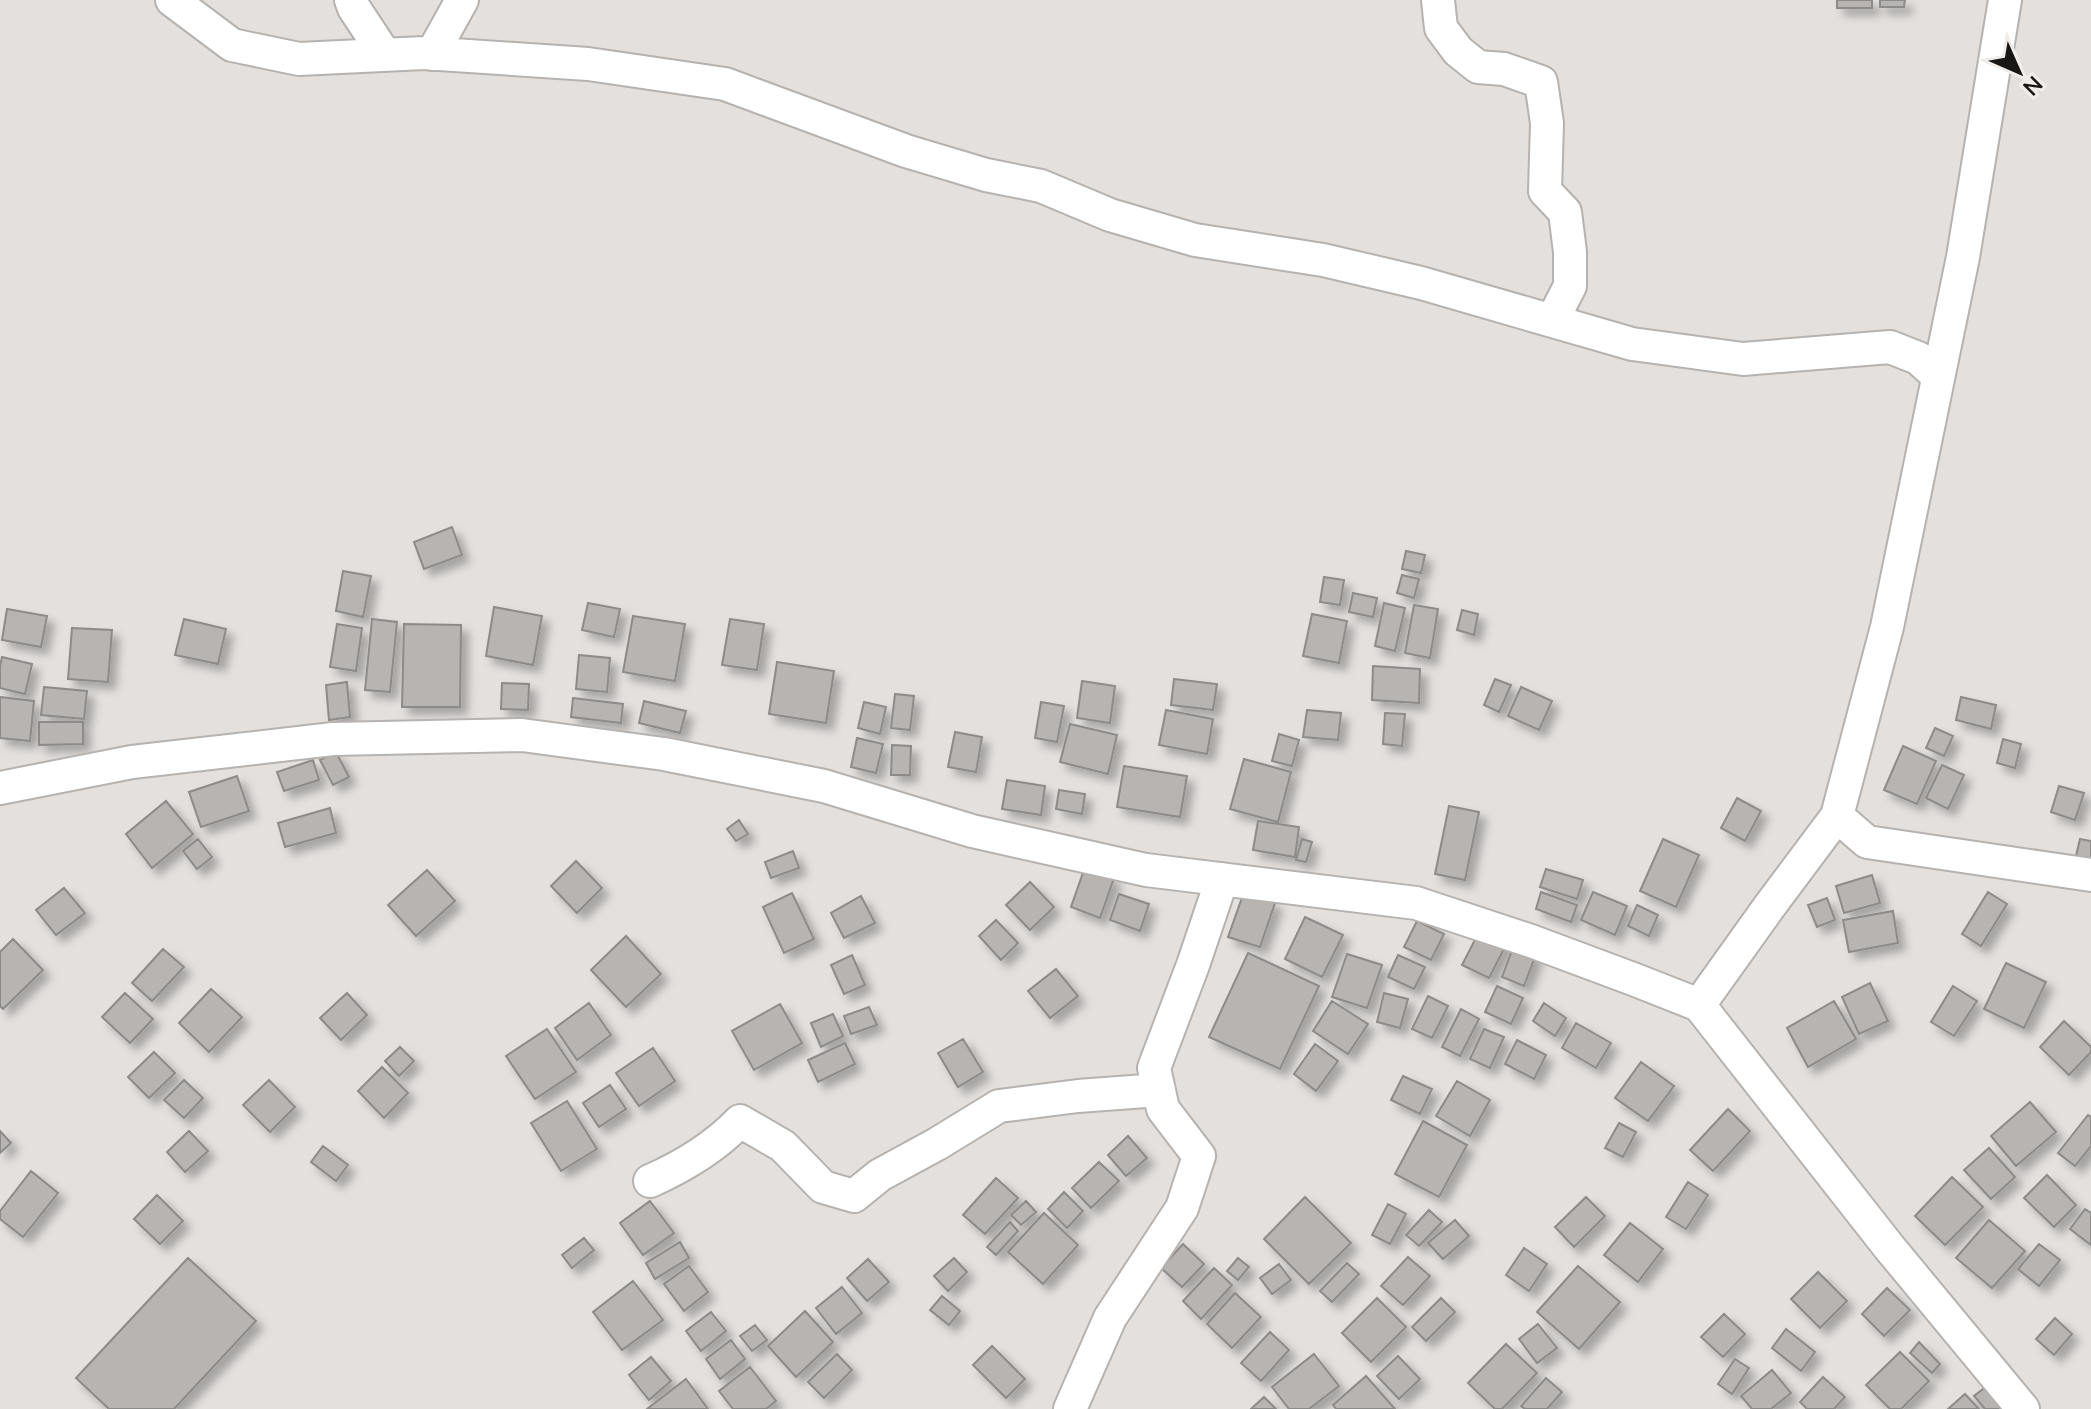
<svg xmlns="http://www.w3.org/2000/svg" width="2091" height="1409" font-family="Mulish,sans-serif">
<style>
.building{fill:#b7b4b2;stroke:#8d8b89;stroke-width:2;filter:url(#shadow)}
.lines{fill:none;stroke-linecap:round;stroke-linejoin:round}
.minor-casing{stroke:#b5b2b0;stroke-width:36}
.minor{stroke:#fff;stroke-width:32}
</style>
<defs>
<filter id="shadow"><feDropShadow dx="7" dy="7" stdDeviation="4" flood-color="#0004"/></filter>
</defs>
<rect width="100%" height="100%" fill="#e3e0de"/>
<path class="building" d="M 1837,0 L 1872,0 L 1872,8 L 1837,8 Z
M 1880,0 L 1905,0 L 1904,7 L 1880,7 Z
M 452,527 L 462,555 L 424,569 L 414,542 Z
M 1406,551 L 1425,555 L 1421,573 L 1402,569 Z
M 343,571 L 371,576 L 363,617 L 336,611 Z
M 1402,575 L 1419,579 L 1414,598 L 1397,593 Z
M 1324,577 L 1344,580 L 1340,605 L 1320,602 Z
M 1353,593 L 1377,598 L 1373,617 L 1349,612 Z
M 588,603 L 620,609 L 614,637 L 582,630 Z
M 1384,603 L 1405,608 L 1395,651 L 1375,646 Z
M 1414,605 L 1438,609 L 1430,658 L 1405,653 Z
M 494,607 L 542,616 L 533,665 L 486,656 Z
M 7,609 L 47,616 L 41,647 L 2,640 Z
M 1462,610 L 1478,614 L 1474,635 L 1457,630 Z
M 1312,614 L 1347,621 L 1339,663 L 1303,656 Z
M 633,616 L 685,624 L 675,681 L 623,672 Z
M 184,619 L 226,629 L 218,664 L 175,655 Z
M 372,619 L 397,622 L 390,692 L 365,690 Z
M 730,619 L 764,624 L 757,670 L 722,665 Z
M 337,624 L 362,628 L 356,671 L 330,667 Z
M 404,624 L 461,625 L 460,707 L 402,707 Z
M 72,628 L 112,630 L 108,682 L 68,679 Z
M 579,655 L 610,658 L 607,692 L 576,689 Z
M 2,657 L 32,664 L 25,694 L 0,688 L 0,666 Z
M 777,662 L 834,671 L 826,723 L 769,714 Z
M 1373,666 L 1420,669 L 1419,703 L 1372,700 Z
M 1174,679 L 1217,684 L 1213,710 L 1171,705 Z
M 1495,679 L 1511,685 L 1499,712 L 1484,705 Z
M 1082,681 L 1115,686 L 1110,723 L 1077,718 Z
M 347,682 L 350,717 L 329,720 L 326,685 Z
M 502,683 L 529,684 L 528,710 L 501,709 Z
M 44,687 L 87,691 L 84,719 L 41,715 Z
M 1521,687 L 1552,701 L 1539,730 L 1508,716 Z
M 895,694 L 914,696 L 910,730 L 891,728 Z
M 0,697 L 34,701 L 30,741 L 0,738 Z
M 1961,697 L 1996,705 L 1991,729 L 1956,720 Z
M 573,698 L 623,704 L 621,723 L 571,717 Z
M 644,701 L 686,711 L 680,733 L 639,723 Z
M 864,702 L 886,707 L 880,734 L 858,728 Z
M 1041,702 L 1064,706 L 1057,742 L 1035,738 Z
M 1166,710 L 1213,719 L 1207,754 L 1159,745 Z
M 1307,710 L 1341,713 L 1338,740 L 1303,737 Z
M 1385,713 L 1405,714 L 1402,746 L 1383,744 Z
M 39,722 L 83,722 L 83,744 L 39,745 Z
M 1070,724 L 1117,735 L 1108,774 L 1060,762 Z
M 1935,728 L 1953,736 L 1944,756 L 1926,748 Z
M 955,732 L 982,737 L 976,772 L 948,767 Z
M 1279,734 L 1299,740 L 1292,766 L 1272,761 Z
M 857,738 L 883,744 L 876,773 L 851,767 Z
M 2003,739 L 2021,744 L 2015,768 L 1997,763 Z
M 892,745 L 911,746 L 910,775 L 891,775 Z
M 1903,746 L 1936,761 L 1917,804 L 1884,790 Z
M 336,752 L 349,777 L 333,785 L 320,760 Z
M 1244,759 L 1291,772 L 1278,822 L 1230,809 Z
M 313,760 L 319,780 L 284,791 L 277,772 Z
M 1942,765 L 1964,775 L 1948,809 L 1926,798 Z
M 1124,766 L 1187,776 L 1180,817 L 1117,807 Z
M 237,776 L 249,811 L 201,827 L 189,792 Z
M 1007,780 L 1045,786 L 1041,815 L 1002,809 Z
M 2059,786 L 2084,793 L 2075,820 L 2051,812 Z
M 1059,790 L 1085,794 L 1082,814 L 1056,809 Z
M 1737,798 L 1761,811 L 1745,841 L 1721,828 Z
M 166,801 L 193,834 L 152,868 L 126,834 Z
M 1449,806 L 1479,812 L 1465,880 L 1435,874 Z
M 330,808 L 336,833 L 285,847 L 278,823 Z
M 739,820 L 748,834 L 736,841 L 727,829 Z
M 1258,821 L 1299,827 L 1295,857 L 1253,850 Z
M 198,839 L 212,857 L 197,869 L 183,851 Z
M 1302,839 L 1312,842 L 1306,862 L 1296,860 Z
M 1663,839 L 1699,855 L 1676,907 L 1640,891 Z
M 2080,839 L 2091,841 L 2091,860 L 2076,856 Z
M 793,851 L 799,868 L 771,878 L 765,862 Z
M 576,861 L 602,888 L 577,913 L 551,886 Z
M 1085,867 L 1114,878 L 1100,918 L 1071,907 Z
M 1546,869 L 1583,880 L 1577,899 L 1540,887 Z
M 427,870 L 455,901 L 416,936 L 388,905 Z
M 1872,875 L 1880,903 L 1844,913 L 1836,886 Z
M 1030,882 L 1054,907 L 1030,930 L 1006,905 Z
M 64,888 L 85,913 L 56,935 L 36,910 Z
M 1244,892 L 1275,903 L 1260,947 L 1228,937 Z
M 1541,892 L 1577,905 L 1571,922 L 1536,909 Z
M 1593,892 L 1627,906 L 1615,935 L 1581,920 Z
M 1988,892 L 2007,904 L 1981,946 L 1962,934 Z
M 792,893 L 814,939 L 784,953 L 763,907 Z
M 1119,894 L 1149,904 L 1140,931 L 1110,920 Z
M 861,896 L 875,923 L 844,938 L 831,913 Z
M 1827,898 L 1835,920 L 1817,927 L 1808,905 Z
M 1637,905 L 1658,915 L 1649,936 L 1628,926 Z
M 1893,911 L 1898,943 L 1849,952 L 1843,920 Z
M 1305,917 L 1343,935 L 1322,977 L 1285,959 Z
M 996,920 L 1018,943 L 1001,960 L 979,936 Z
M 1417,921 L 1444,934 L 1431,960 L 1404,947 Z
M 1481,928 L 1508,941 L 1489,978 L 1462,965 Z
M 626,936 L 661,974 L 626,1007 L 591,970 Z
M 13,939 L 43,970 L 3,1009 L 0,1006 L 0,952 Z
M 1514,945 L 1536,954 L 1524,986 L 1502,977 Z
M 163,949 L 184,967 L 152,1001 L 132,983 Z
M 1248,953 L 1319,986 L 1280,1069 L 1209,1037 Z
M 1347,954 L 1382,965 L 1367,1008 L 1332,997 Z
M 852,955 L 865,985 L 844,994 L 831,965 Z
M 1398,955 L 1425,967 L 1414,989 L 1388,977 Z
M 2006,963 L 2046,982 L 2024,1028 L 1984,1009 Z
M 1056,969 L 1078,996 L 1050,1018 L 1028,991 Z
M 1870,983 L 1888,1021 L 1859,1034 L 1842,997 Z
M 1497,986 L 1523,998 L 1511,1024 L 1485,1012 Z
M 1953,986 L 1977,1001 L 1954,1036 L 1931,1022 Z
M 211,989 L 242,1017 L 209,1052 L 179,1023 Z
M 125,993 L 153,1019 L 130,1043 L 102,1017 Z
M 347,993 L 367,1015 L 341,1040 L 320,1018 Z
M 1384,993 L 1408,999 L 1400,1028 L 1377,1022 Z
M 1428,996 L 1448,1006 L 1432,1038 L 1412,1029 Z
M 1332,1001 L 1368,1024 L 1348,1054 L 1313,1031 Z
M 1834,1001 L 1856,1039 L 1808,1067 L 1787,1028 Z
M 589,1003 L 611,1035 L 577,1060 L 555,1028 Z
M 1544,1003 L 1566,1018 L 1555,1036 L 1533,1021 Z
M 780,1004 L 802,1043 L 754,1070 L 732,1031 Z
M 869,1007 L 877,1025 L 851,1034 L 844,1016 Z
M 1461,1009 L 1479,1019 L 1460,1056 L 1442,1047 Z
M 833,1014 L 843,1036 L 821,1047 L 811,1023 Z
M 2064,1021 L 2091,1047 L 2091,1052 L 2069,1075 L 2040,1047 Z
M 1576,1023 L 1611,1043 L 1596,1068 L 1562,1048 Z
M 547,1029 L 576,1072 L 535,1099 L 506,1056 Z
M 1484,1029 L 1504,1037 L 1490,1068 L 1470,1059 Z
M 963,1039 L 983,1072 L 958,1087 L 938,1053 Z
M 1517,1040 L 1546,1055 L 1534,1079 L 1505,1064 Z
M 845,1043 L 855,1064 L 818,1082 L 808,1060 Z
M 1315,1044 L 1338,1061 L 1316,1091 L 1294,1074 Z
M 400,1047 L 414,1061 L 399,1076 L 385,1061 Z
M 653,1048 L 675,1081 L 639,1106 L 616,1073 Z
M 154,1052 L 175,1073 L 149,1098 L 128,1077 Z
M 1641,1062 L 1674,1086 L 1648,1121 L 1615,1098 Z
M 382,1067 L 408,1093 L 384,1118 L 358,1091 Z
M 1403,1076 L 1432,1089 L 1420,1114 L 1391,1100 Z
M 184,1080 L 203,1098 L 184,1118 L 164,1100 Z
M 269,1080 L 295,1107 L 270,1132 L 243,1105 Z
M 1457,1081 L 1490,1100 L 1470,1136 L 1436,1116 Z
M 610,1085 L 626,1109 L 599,1127 L 583,1103 Z
M 567,1101 L 597,1149 L 561,1171 L 531,1123 Z
M 2030,1102 L 2056,1132 L 2016,1166 L 1991,1136 Z
M 1728,1109 L 1750,1131 L 1713,1171 L 1690,1150 Z
M 2088,1115 L 2091,1117 L 2091,1146 L 2075,1166 L 2058,1153 Z
M 1423,1121 L 1467,1145 L 1439,1197 L 1395,1174 Z
M 1619,1123 L 1636,1132 L 1623,1157 L 1605,1148 Z
M 0,1131 L 11,1143 L 0,1153 Z
M 189,1131 L 208,1151 L 185,1172 L 167,1152 Z
M 1128,1136 L 1147,1158 L 1126,1176 L 1108,1155 Z
M 323,1146 L 348,1165 L 336,1181 L 311,1162 Z
M 1989,1148 L 2015,1177 L 1991,1199 L 1964,1170 Z
M 1099,1162 L 1119,1181 L 1091,1208 L 1072,1188 Z
M 31,1171 L 58,1193 L 23,1237 L 0,1219 L 0,1211 Z
M 2047,1175 L 2076,1205 L 2054,1227 L 2024,1198 Z
M 1952,1177 L 1983,1207 L 1945,1245 L 1915,1216 Z
M 996,1178 L 1018,1198 L 985,1234 L 963,1215 Z
M 1688,1182 L 1708,1195 L 1686,1229 L 1666,1217 Z
M 1064,1192 L 1083,1211 L 1067,1228 L 1048,1209 Z
M 157,1195 L 183,1221 L 160,1244 L 134,1219 Z
M 1305,1197 L 1351,1243 L 1309,1284 L 1264,1239 Z
M 1586,1197 L 1605,1216 L 1574,1247 L 1555,1227 Z
M 650,1201 L 674,1233 L 643,1255 L 620,1223 Z
M 1026,1201 L 1036,1212 L 1021,1225 L 1011,1215 Z
M 1388,1204 L 1406,1214 L 1390,1244 L 1372,1235 Z
M 2085,1209 L 2091,1213 L 2091,1245 L 2070,1229 Z
M 1429,1210 L 1442,1222 L 1419,1246 L 1406,1235 Z
M 1044,1213 L 1078,1245 L 1043,1284 L 1008,1252 Z
M 1455,1220 L 1469,1236 L 1443,1259 L 1428,1243 Z
M 1989,1220 L 2025,1251 L 1992,1288 L 1956,1258 Z
M 1010,1222 L 1018,1231 L 996,1255 L 987,1247 Z
M 1630,1223 L 1663,1249 L 1638,1282 L 1604,1255 Z
M 584,1238 L 594,1250 L 572,1268 L 562,1255 Z
M 680,1242 L 689,1258 L 655,1279 L 646,1263 Z
M 1183,1244 L 1204,1264 L 1182,1287 L 1161,1268 Z
M 2039,1244 L 2060,1260 L 2039,1286 L 2018,1269 Z
M 1524,1248 L 1547,1264 L 1529,1291 L 1506,1275 Z
M 1408,1257 L 1430,1276 L 1403,1305 L 1381,1286 Z
M 188,1258 L 256,1321 L 174,1409 L 109,1409 L 76,1378 Z
M 954,1258 L 967,1272 L 948,1291 L 934,1276 Z
M 1238,1258 L 1249,1267 L 1238,1280 L 1227,1271 Z
M 868,1259 L 889,1282 L 867,1301 L 847,1278 Z
M 1347,1263 L 1359,1274 L 1332,1302 L 1320,1291 Z
M 1279,1264 L 1291,1280 L 1272,1294 L 1260,1278 Z
M 689,1266 L 708,1292 L 684,1311 L 664,1284 Z
M 1578,1266 L 1620,1302 L 1579,1349 L 1537,1312 Z
M 1214,1268 L 1232,1285 L 1201,1319 L 1183,1301 Z
M 1818,1272 L 1847,1301 L 1820,1328 L 1791,1299 Z
M 633,1281 L 663,1320 L 622,1350 L 593,1312 Z
M 842,1287 L 862,1313 L 836,1334 L 816,1308 Z
M 1887,1288 L 1910,1310 L 1884,1336 L 1862,1314 Z
M 1235,1293 L 1261,1317 L 1232,1348 L 1207,1324 Z
M 942,1296 L 960,1311 L 949,1325 L 930,1310 Z
M 1377,1298 L 1406,1327 L 1371,1362 L 1342,1333 Z
M 1441,1298 L 1455,1312 L 1426,1341 L 1412,1327 Z
M 805,1311 L 833,1342 L 796,1377 L 768,1346 Z
M 711,1312 L 726,1331 L 701,1351 L 686,1331 Z
M 1724,1314 L 1745,1334 L 1723,1357 L 1701,1337 Z
M 2055,1318 L 2072,1334 L 2054,1355 L 2036,1339 Z
M 1538,1324 L 1557,1348 L 1537,1363 L 1519,1339 Z
M 755,1325 L 767,1340 L 752,1351 L 740,1336 Z
M 1786,1329 L 1815,1352 L 1801,1371 L 1772,1348 Z
M 1270,1332 L 1289,1350 L 1261,1381 L 1241,1363 Z
M 731,1340 L 745,1359 L 720,1379 L 706,1359 Z
M 1919,1342 L 1940,1364 L 1932,1373 L 1910,1353 Z
M 1506,1344 L 1537,1373 L 1502,1409 L 1495,1409 L 1468,1383 Z
M 992,1346 L 1025,1379 L 1006,1398 L 973,1365 Z
M 1900,1352 L 1929,1381 L 1901,1409 L 1890,1409 L 1866,1385 Z
M 837,1354 L 852,1370 L 824,1398 L 808,1382 Z
M 1314,1354 L 1339,1386 L 1309,1409 L 1289,1409 L 1272,1387 Z
M 1398,1356 L 1420,1379 L 1399,1399 L 1377,1376 Z
M 651,1357 L 671,1381 L 649,1400 L 629,1375 Z
M 1735,1359 L 1749,1368 L 1732,1394 L 1718,1384 Z
M 750,1367 L 776,1401 L 766,1409 L 733,1409 L 719,1391 Z
M 1772,1370 L 1791,1393 L 1771,1409 L 1752,1409 L 1741,1396 Z
M 1366,1376 L 1395,1409 L 1336,1409 L 1333,1405 Z
M 1823,1377 L 1845,1397 L 1834,1409 L 1807,1409 L 1800,1402 Z
M 1546,1378 L 1562,1392 L 1547,1409 L 1525,1409 L 1521,1406 Z
M 686,1379 L 708,1409 L 647,1409 Z
M 1987,1386 L 2006,1409 L 1985,1409 L 1974,1396 Z
M 1965,1394 L 1979,1409 L 1948,1409 Z
M 1264,1397 L 1276,1409 L 1251,1409 Z"/>
<g class="lines">
<defs>
<path id="minor" d="M 172,0 L 232,45 L 299,59 L 424,53 L 588,64 L 725,84 L 906,151 L 986,175 L 1041,186 L 1110,215 L 1195,240 L 1323,260 L 1421,283 L 1632,344 L 1743,359 L 1890,347 L 1918,358 L 1938,376
M 351,0 L 354,8 L 385,55
M 1438,0 L 1441,28 L 1458,51 L 1478,67 L 1504,69 L 1541,82 L 1547,123 L 1545,191 L 1565,212 L 1570,252 L 1570,286 L 1552,321
M 432,54 L 462,0
M 0,788 L 132,762 L 333,739 L 522,735 L 664,754 L 824,786 L 972,831 L 1146,870 L 1416,903 L 1531,941 L 1633,979 L 1699,1005 L 1889,1247 L 2023,1409
M 1837,816 L 1867,842 L 2091,875
M 1699,1005 L 1769,907 L 1837,816 L 1887,627 L 1963,257 L 2005,0
M 650,1181 C 684,1166 714,1148 740,1121 L 783,1146 L 823,1187 L 854,1196 L 880,1175 L 937,1144 L 999,1106 L 1078,1096 L 1159,1090
M 1070,1409 L 1110,1318 L 1182,1208 L 1199,1156 L 1163,1109 L 1154,1068 L 1193,965 L 1222,879"/>
</defs>
<use href="#minor" class="minor-casing"/>
<use href="#minor" class="minor"/>
</g>
<g transform="translate(2019 72) rotate(135)" stroke="#f0edeb" stroke-width="6" paint-order="stroke">
<path d="M0-6L14 30L0 20L-14 30Z" fill="#181716"/>
<text y="-12" font-size="22" font-weight="bold" text-anchor="middle" fill="#181716">N</text>
</g>
</svg>
